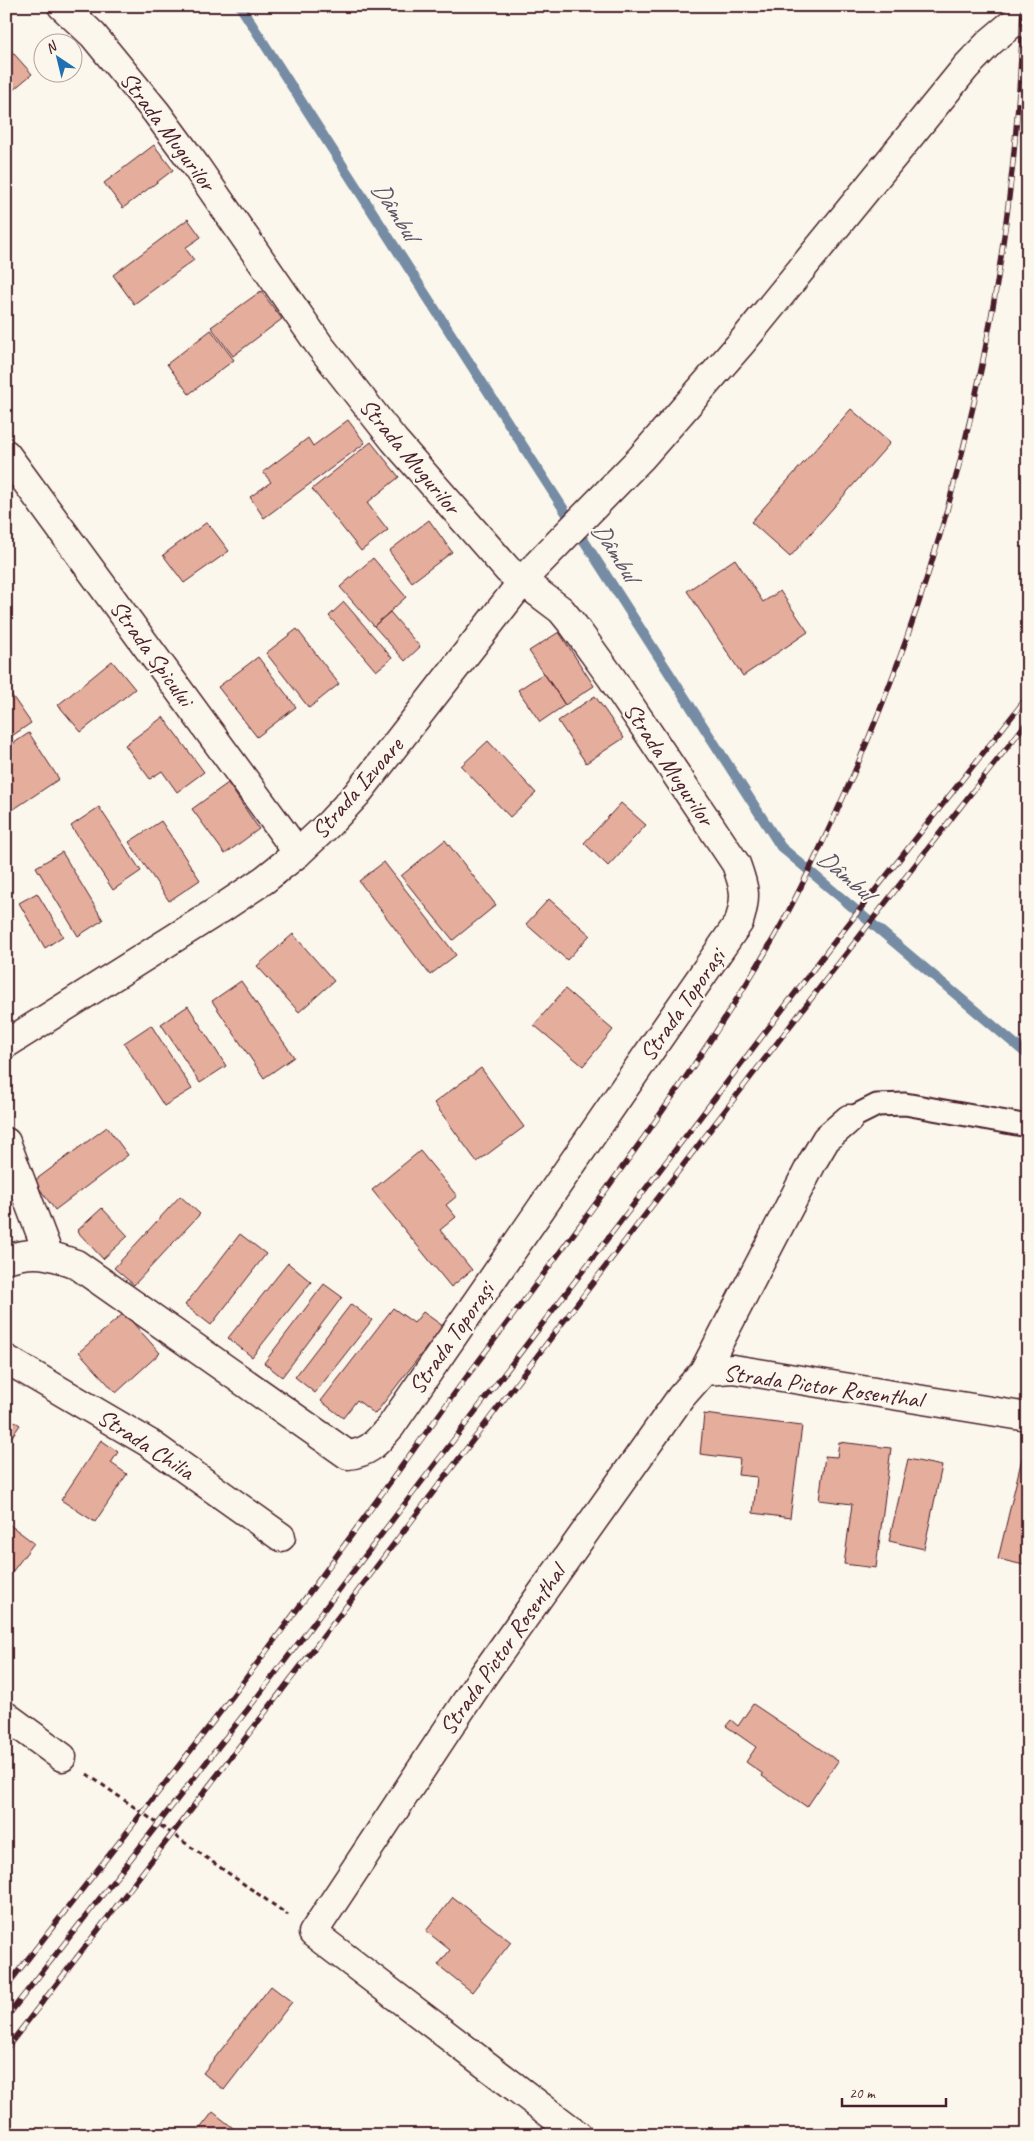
<svg xmlns="http://www.w3.org/2000/svg" width="1034" height="2141" font-family="Caveat,sans-serif">
<style>
.lines{fill:none;stroke-linecap:round;stroke-linejoin:round}
.stream{stroke:#768ca4;stroke-width:10}
.building{fill:#e5ad9c;stroke:#4a1f2b}
.service-casing{stroke:#4a1f2b;stroke-width:25}
.minor-casing{stroke:#4a1f2b;stroke-width:31}
.tertiary-casing{stroke:#4a1f2b;stroke-width:31}
.path{stroke:#4a1f2b;stroke-width:3;stroke-dasharray:5 4;stroke-linecap:butt}
.service{stroke:#fbf7ec;stroke-width:21}
.minor{stroke:#fbf7ec;stroke-width:28}
.tertiary{stroke:#fbf7ec;stroke-width:28}
.rail-casing{stroke:#4a1f2b;stroke-width:5.5}
.rail{stroke:#fbf7ec;stroke-width:4;stroke-dasharray:11;stroke-linecap:butt}
.labels{text-anchor:middle;stroke-width:4.5;stroke-linejoin:round;paint-order:stroke}
.street-label{font-size:24px;fill:#4a1f2b;stroke:#fbf7ec}
.water-label{font-size:25px;font-style:italic;fill:#605568;stroke:#fbf7ec}
</style>
<rect width="100%" height="100%" fill="#fbf7ec"/>
<filter id="ink" filterUnits="userSpaceOnUse"><feTurbulence type="fractalNoise" baseFrequency=".02" numOctaves="2"/><feDisplacementMap in="SourceGraphic" scale="10" xChannelSelector="R" yChannelSelector="G"/><feConvolveMatrix kernelMatrix="1 2 1 2 8 2 1 2 1" color-interpolation-filters="sRGB"/></filter>
<g filter="url(#ink)">
<g class="lines">
<path class="stream" d="M 240,6 L 781,847 L 1028,1055"/>
</g>
<path class="building" d="M 6,45 L 32,74 L 6,96 Z
M 154,145 L 173,170 L 123,208 L 104,183 Z
M 188,219 L 201,237 L 185,248 L 194,260 L 134,304 L 113,275 Z
M 261,291 L 282,319 L 233,356 L 211,327 Z
M 211,330 L 234,360 L 189,394 L 167,364 Z
M 851,409 L 890,443 L 790,557 L 751,522 Z
M 348,420 L 365,443 L 264,518 L 250,497 L 271,482 L 263,472 L 308,438 L 313,446 Z
M 371,442 L 399,477 L 367,503 L 388,530 L 361,551 L 312,489 Z
M 429,520 L 452,552 L 412,582 L 389,551 Z
M 207,522 L 229,551 L 184,583 L 163,555 Z
M 373,558 L 406,597 L 374,626 L 340,587 Z
M 735,559 L 763,602 L 780,591 L 808,632 L 743,676 L 687,591 Z
M 344,602 L 392,658 L 376,671 L 329,616 Z
M 390,612 L 420,647 L 405,661 L 374,626 Z
M 297,629 L 339,684 L 309,708 L 266,653 Z
M 559,632 L 594,686 L 565,705 L 529,651 Z
M 258,657 L 296,707 L 257,737 L 218,687 Z
M 112,661 L 135,689 L 81,732 L 58,705 Z
M 544,673 L 565,705 L 540,722 L 518,690 Z
M 6,687 L 31,723 L 6,740 Z
M 595,696 L 624,738 L 586,763 L 558,721 Z
M 163,717 L 204,772 L 177,792 L 162,771 L 150,779 L 125,745 Z
M 29,733 L 59,779 L 14,809 L 6,798 L 6,748 Z
M 488,741 L 536,793 L 510,817 L 461,766 Z
M 228,783 L 259,829 L 225,854 L 192,809 Z
M 621,803 L 646,825 L 608,866 L 584,843 Z
M 99,807 L 141,871 L 113,890 L 71,826 Z
M 161,821 L 200,880 L 169,901 L 129,842 Z
M 445,840 L 496,905 L 453,940 L 401,876 Z
M 62,852 L 103,920 L 78,936 L 36,867 Z
M 384,862 L 456,955 L 430,975 L 359,881 Z
M 37,893 L 63,936 L 45,948 L 19,903 Z
M 549,899 L 590,935 L 567,960 L 526,924 Z
M 293,934 L 334,981 L 299,1012 L 257,966 Z
M 241,981 L 294,1057 L 264,1078 L 212,1001 Z
M 565,989 L 613,1030 L 583,1066 L 534,1025 Z
M 188,1006 L 226,1066 L 200,1083 L 161,1024 Z
M 151,1025 L 192,1089 L 164,1106 L 124,1043 Z
M 481,1068 L 524,1127 L 477,1162 L 434,1103 Z
M 107,1127 L 128,1155 L 55,1210 L 34,1181 Z
M 420,1151 L 457,1196 L 446,1205 L 456,1217 L 440,1230 L 472,1270 L 451,1287 L 372,1190 Z
M 180,1196 L 200,1214 L 134,1285 L 114,1268 Z
M 102,1208 L 128,1236 L 103,1259 L 77,1231 Z
M 240,1234 L 266,1254 L 211,1325 L 185,1305 Z
M 288,1263 L 311,1282 L 252,1357 L 228,1338 Z
M 324,1284 L 342,1297 L 282,1377 L 264,1363 Z
M 351,1304 L 372,1320 L 315,1393 L 295,1377 Z
M 393,1308 L 414,1323 L 423,1312 L 443,1326 L 375,1414 L 357,1400 L 343,1418 L 321,1401 Z
M 124,1313 L 160,1353 L 116,1393 L 79,1352 Z
M 704,1414 L 802,1426 L 790,1518 L 753,1513 L 757,1477 L 738,1475 L 740,1459 L 700,1454 Z
M 6,1416 L 20,1425 L 6,1445 Z
M 101,1440 L 118,1452 L 111,1463 L 127,1474 L 95,1522 L 61,1500 Z
M 839,1442 L 891,1448 L 876,1568 L 844,1564 L 852,1504 L 819,1500 L 825,1456 L 837,1457 Z
M 1023,1454 L 1028,1455 L 1028,1566 L 998,1559 Z
M 908,1459 L 942,1466 L 924,1549 L 889,1541 Z
M 6,1522 L 34,1543 L 6,1580 Z
M 753,1704 L 838,1761 L 807,1807 L 762,1776 L 763,1774 L 746,1762 L 756,1747 L 726,1726 L 731,1720 L 738,1726 Z
M 453,1897 L 511,1942 L 472,1992 L 438,1965 L 450,1950 L 426,1931 Z
M 271,1986 L 292,2002 L 224,2090 L 203,2073 Z
M 213,2112 L 242,2135 L 195,2135 Z"/>
<g class="lines">
<defs>
<path id="service" d="M 849,1119 L 877,1105 L 905,1104 L 1028,1126"/>
<path id="minor" d="M 6,454 L 298,853
M 6,1142 L 48,1253
M 6,1259 C 35,1250 49,1254 76,1264 L 348,1455 C 371,1452 376,1443 391,1426 L 739,922 C 747,896 745,889 736,864 L 611,677 L 574,626 L 561,610 L 508,570 L 394,440 L 320,346 L 195,165 L 156,112 L 93,35 L 62,6
M 6,1359 L 149,1443 L 281,1537
M 704,1371 L 813,1161 L 826,1139 L 849,1119
M 6,1716 L 62,1757
M 578,2135 L 313,1933 L 485,1673 L 681,1397 L 704,1371 L 733,1369 L 1028,1417"/>
<path id="tertiary" d="M 6,1044 L 219,910 L 264,880 L 298,853 L 329,824 L 357,794 L 529,573 L 641,458 L 743,341 L 966,67 L 990,42 L 1028,10"/>
</defs>
<use href="#service" class="service-casing"/>
<use href="#minor" class="minor-casing"/>
<use href="#tertiary" class="tertiary-casing"/>
<path class="path" d="M 87,1774 L 288,1915"/>
<use href="#service" class="service"/>
<use href="#minor" class="minor"/>
<use href="#tertiary" class="tertiary"/>
<defs>
<path id="rail" d="M 6,1987 C 81,1890 157,1795 231,1698 C 307,1598 380,1496 454,1394 C 565,1244 681,1098 775,936 C 803,886 827,834 850,782 C 957,538 1016,273 1023,6
M 6,2018 L 248,1709 L 828,950 L 1028,696
M 6,2049 C 349,1608 682,1159 1028,721"/>
</defs>
<use href="#rail" class="rail-casing"/>
<use href="#rail" class="rail"/>
</g>
</g>
<g class="labels">
<g class="street-label">
<text transform="translate(168 131) rotate(53)" y="8">Strada Mugurilor</text>
<text transform="translate(410 456) rotate(50)" y="8">Strada Mugurilor</text>
<text transform="translate(152 653) rotate(54)" y="8">Strada Spicului</text>
<text transform="translate(669 764) rotate(56)" y="8">Strada Mugurilor</text>
<text transform="translate(357 788) rotate(-49)" y="8">Strada Izvoare</text>
<text transform="translate(682 1005) rotate(-55)" y="8">Strada Toporași</text>
<text transform="translate(451 1338) rotate(-55)" y="8">Strada Toporași</text>
<text transform="translate(823 1386) rotate(8)" y="8">Strada Pictor Rosenthal</text>
<text transform="translate(146 1444) rotate(33)" y="8">Strada Chilia</text>
<text transform="translate(502 1650) rotate(-55)" y="8">Strada Pictor Rosenthal</text>
</g>
<g class="water-label">
<text transform="translate(396 210) rotate(57)" y="9">Dâmbul</text>
<text transform="translate(616 551) rotate(57)" y="9">Dâmbul</text>
<text transform="translate(846 874) rotate(40)" y="9">Dâmbul</text>
</g>
</g>
<rect width="1034" height="2141" fill="none" stroke="#fbf7ec" stroke-width="25"/>
<rect x="12" y="12" width="1009" height="2116" fill="none" stroke="#4a1f2b" stroke-width="2" filter="url(#ink)"/>
<g transform="translate(58 58) rotate(325)"><circle r="24" fill="#fbf7ec" stroke="#b4a19f"/>
<path d="M0-4L9 19L0 12L-9 19Z" fill="#1f6fb2"/>
<text y="-8" font-size="14" font-weight="bold" text-anchor="middle" fill="#4a1f2b">N</text>
</g>
<path d="M842 2098v8h104v-8" fill="none" stroke="#4a1f2b" stroke-width="2.5"/>
<text x="849" y="2098" font-size="15" fill="#4a1f2b" stroke="#fbf7ec" stroke-width="4" paint-order="stroke">20 m</text>
</svg>
